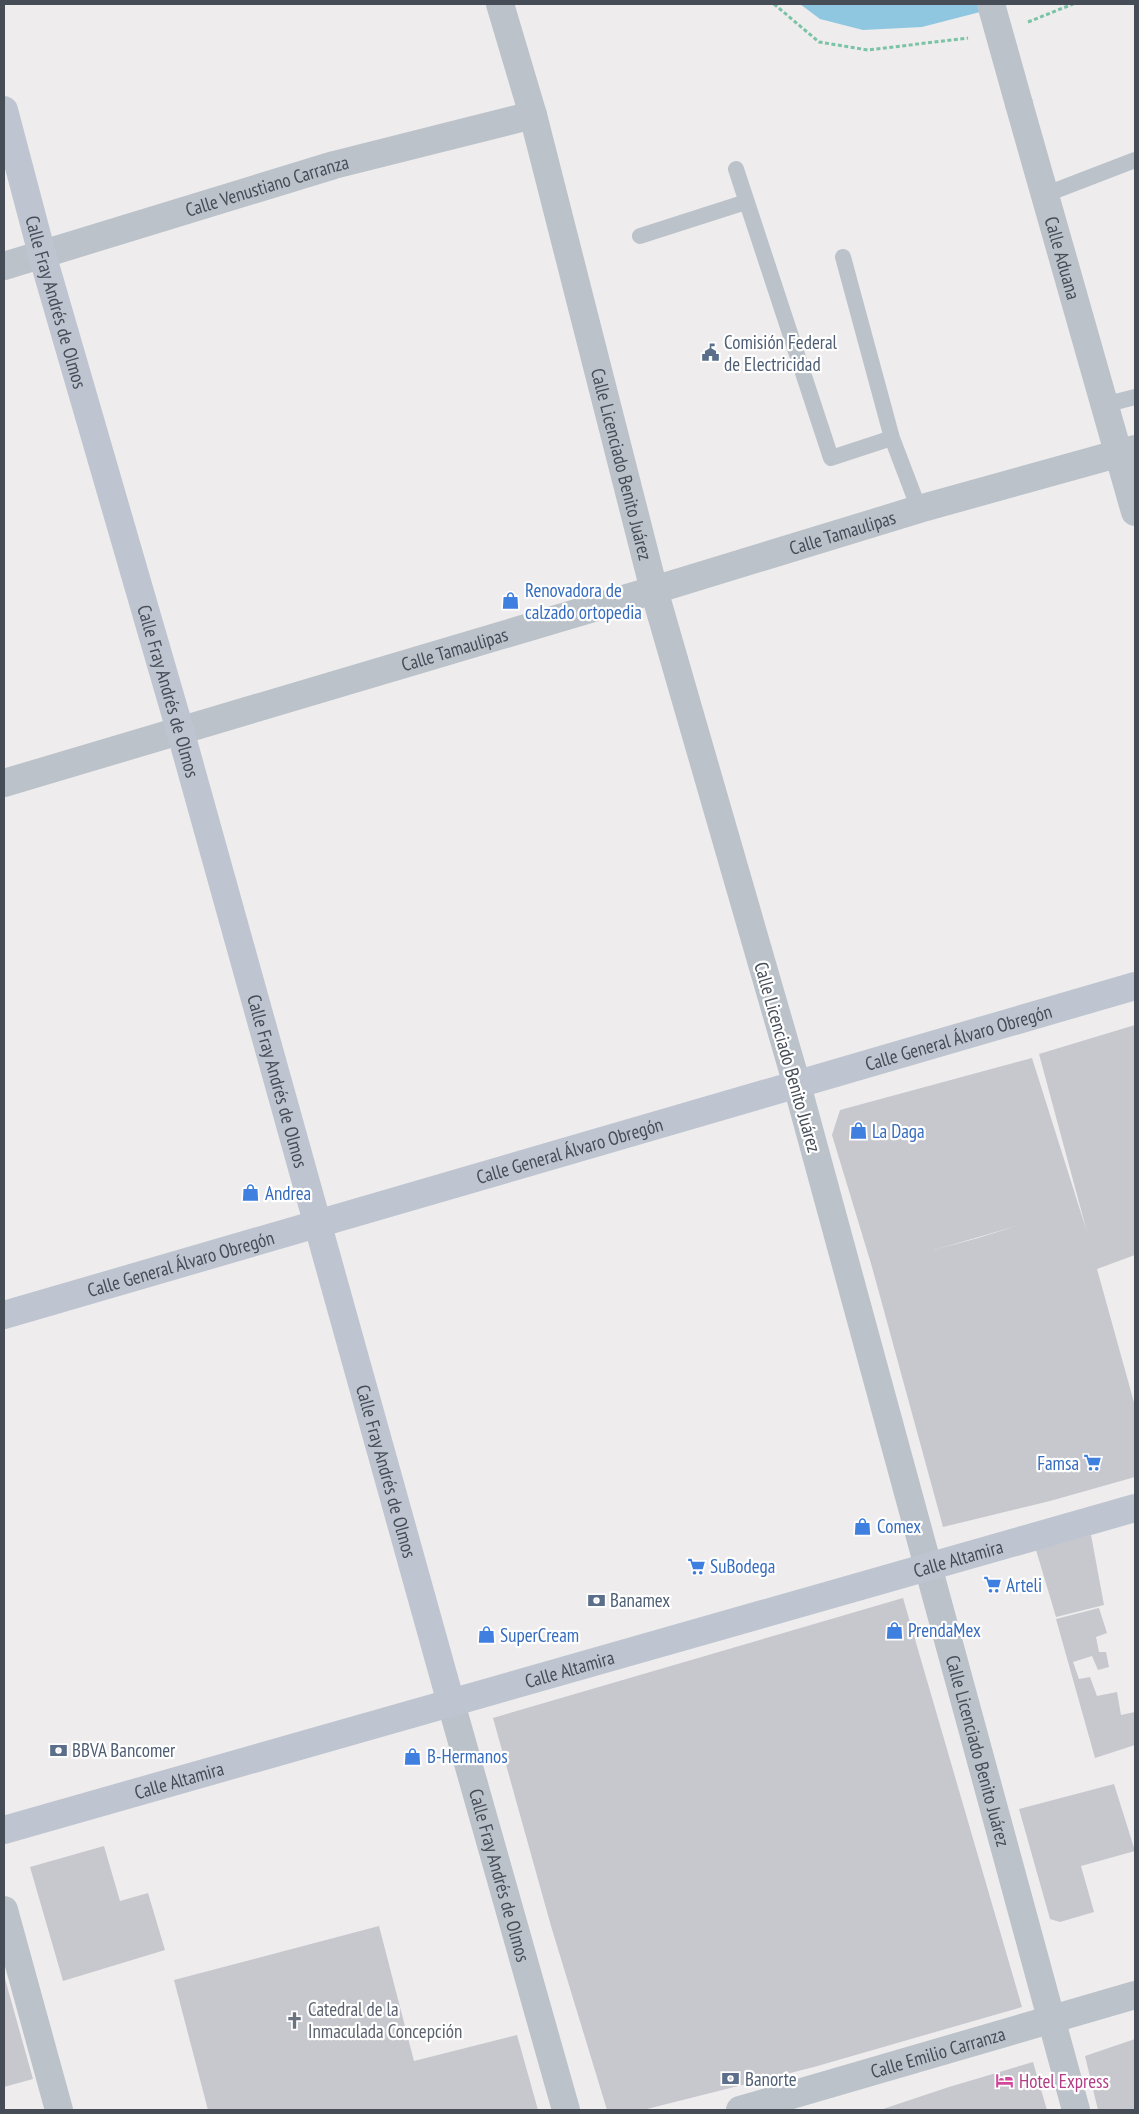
<svg xmlns="http://www.w3.org/2000/svg" width="1139" height="2114" font-family="'PT Sans Narrow',sans-serif">
<style>
.water{fill:#8fc7e1}
.building{fill:#c7c7ce;fill-rule:evenodd}
.lines{fill:none;stroke-linecap:round;stroke-linejoin:round}
.path{stroke:#7ac3a6;stroke-width:3;stroke-dasharray:4 2.5;stroke-linecap:butt}
.service{stroke:#bbc2ca;stroke-width:16}
.minor{stroke:#bbc2ca;stroke-width:28}
.tertiary{stroke:#bbc2ca;stroke-width:28}
.secondary{stroke:#bec5d1;stroke-width:28}
.minor-bridge{stroke:#bbc2ca;stroke-width:28}
.labels{text-anchor:middle;stroke-width:4.5;stroke-linejoin:round;paint-order:stroke}
.street-label{font-size:19px;fill:#464d57;stroke:#fff}
.service-label{font-size:19px;fill:#4e5e75;stroke:#fff;text-anchor:start}
.shop-label{font-size:19px;fill:#366cbe;stroke:#fff;text-anchor:start}
.worship-label{font-size:19px;fill:#5b616d;stroke:#fff;text-anchor:start}
.hotel-label{font-size:19px;fill:#b23c85;stroke:#fff;text-anchor:start}
</style>
<rect width="100%" height="100%" fill="#eeecec"/>
<path class="water" d="M 800,4 L 1011,4 L 922,27 L 863,30 L 820,19 Z"/>
<path class="building" d="M 1135,1025 L 1135,1255 L 1097,1269 L 1135,1406 L 1135,1477 L 1050,1501 L 943,1527 L 872,1267 L 832,1135 L 840,1110 L 1032,1058 L 1087,1232 L 1039,1054 ZM 1020,1225 L 978,1238 L 934,1250 Z
M 1091,1535 L 1104,1605 L 1056,1617 L 1036,1550 Z
M 903,1598 L 1022,2007 L 814,2067 L 643,2110 L 607,2110 L 551,1926 L 493,1718 Z
M 1099,1608 L 1107,1633 L 1096,1637 L 1099,1652 L 1106,1652 L 1109,1667 L 1098,1670 L 1092,1656 L 1073,1662 L 1079,1679 L 1090,1677 L 1097,1696 L 1117,1692 L 1121,1715 L 1135,1712 L 1135,1745 L 1095,1758 L 1056,1619 Z
M 1114,1784 L 1135,1851 L 1081,1866 L 1094,1912 L 1060,1922 L 1050,1919 L 1019,1809 Z
M 104,1846 L 120,1901 L 148,1893 L 165,1950 L 63,1981 L 30,1867 Z
M 379,1926 L 414,2061 L 517,2035 L 538,2110 L 208,2110 L 174,1980 Z
M 4,1975 L 33,2079 L 4,2087 Z
M 1135,2039 L 1135,2110 L 1098,2110 L 1085,2056 Z
M 1033,2062 L 1047,2110 L 880,2110 L 949,2087 Z"/>
<g class="lines">
<path class="path" d="M 774,4 L 819,42 L 868,50 L 968,38
M 1028,22 L 1073,4"/>
<path class="service" d="M 736,169 L 831,458 L 892,438
M 1044,195 L 1135,160
M 640,236 L 746,202
M 843,257 L 892,438 L 919,509
M 1104,405 L 1135,397"/>
<g class="minor">
<path id="s1" d="M 500,4 L 533,115 L 654,590 L 797,1085"/>
<path id="s2" d="M 1019,104 L 1135,512"/>
<path id="s3" d="M 4,266 L 334,165 L 533,115"/>
<path id="s4" d="M 4,783 L 654,590 L 919,509 L 1135,449"/>
<path id="s5" d="M 451,1703 L 566,2110"/>
<path d="M 4,1910 L 59,2110"/>
<path id="s6" d="M 740,2110 L 1135,1995"/>
</g>
<path class="tertiary" id="s7" d="M 797,1085 L 1076,2110"/>
<g class="secondary">
<path id="s8" d="M 4,110 L 42,254 L 180,730 L 451,1703"/>
<path id="s9" d="M 4,1315 L 1135,986"/>
<path id="s10" d="M 4,1830 L 1135,1508"/>
</g>
<path class="minor-bridge" d="M 991,4 L 1019,104"/>
</g>
<defs>
<symbol id="civic-bare" viewBox="-9 -9 18 18"><path d="M-.6-6.5H3V-4.5H.6V-3L4-1V1h2V6H-6V1h2V-1L-.6-3ZM-1.2 2.5V6h2.4V2.5Z" fill="#5c6f8a" stroke="#fff" stroke-width="2.5" paint-order="stroke"/></symbol>
<symbol id="shop-bare" viewBox="-9 -9 18 18"><path d="M-5-2.5h2.3a2.7 3.5 0 0 1 5.4 0H5L5.5 6h-11ZM-1.5-2.5h3a1.5 2.3 0 0 0-3 0Z" fill="#3f7fe0" stroke="#fff" stroke-width="2.5" paint-order="stroke"/></symbol>
<symbol id="supermarket-bare" viewBox="-9 -9 18 18"><path d="M-6-5.5h2.5l.6 2H6L4.5 2H-2.5L-4.4-4H-6ZM-1.5 3.2a1.3 1.3 0 1 0 .1 0ZM3 3.2a1.3 1.3 0 1 0 .1 0Z" fill="#3f7fe0" stroke="#fff" stroke-width="2.5" paint-order="stroke"/></symbol>
<symbol id="bank-bare" viewBox="-9 -9 18 18"><path d="M-6-4H6V4H-6ZM0-2.3a2.3 2.3 0 1 0 0 4.6a2.3 2.3 0 1 0 0-4.6Z" fill="#5c6f8a" stroke="#fff" stroke-width="2.5" paint-order="stroke"/></symbol>
<symbol id="church-bare" viewBox="-9 -9 18 18"><path d="M-1.2-6h2.4v3.5h3.3v2.4h-3.3V6h-2.4V-.1h-3.3v-2.4h3.3Z" fill="#6b7280" stroke="#fff" stroke-width="2.5" paint-order="stroke"/></symbol>
<symbol id="hotel-bare" viewBox="-9 -9 18 18"><path d="M-6-4.5h1.5V1H6V5H4.5V3h-9V5H-6ZM-4 0a1.8 1.8 0 1 1 3.6 0ZM.5 0V-2.5h3Q6-2.5 6 0Z" fill="#d1479c" stroke="#fff" stroke-width="2.5" paint-order="stroke"/></symbol>
</defs>
<g fill-rule="evenodd">
<use href="#civic-bare" x="698" y="340" width="25" height="25"/>
<use href="#shop-bare" x="498" y="588" width="25" height="25"/>
<use href="#shop-bare" x="846" y="1118" width="25" height="25"/>
<use href="#shop-bare" x="238" y="1180" width="25" height="25"/>
<use href="#supermarket-bare" x="1080" y="1450" width="25" height="25"/>
<use href="#shop-bare" x="850" y="1514" width="25" height="25"/>
<use href="#supermarket-bare" x="684" y="1554" width="25" height="25"/>
<use href="#supermarket-bare" x="980" y="1572" width="25" height="25"/>
<use href="#bank-bare" x="584" y="1588" width="25" height="25"/>
<use href="#shop-bare" x="882" y="1618" width="25" height="25"/>
<use href="#shop-bare" x="474" y="1622" width="25" height="25"/>
<use href="#bank-bare" x="46" y="1738" width="25" height="25"/>
<use href="#shop-bare" x="400" y="1744" width="25" height="25"/>
<use href="#church-bare" x="282" y="2008" width="25" height="25"/>
<use href="#bank-bare" x="718" y="2066" width="25" height="25"/>
<use href="#hotel-bare" x="992" y="2068" width="25" height="25"/>
</g>
<g class="labels">
<g class="street-label">
<text dy="7" stroke="none"><textPath href="#s3" startOffset="275">Calle Venustiano Carranza</textPath></text>
<text dy="7" stroke="none"><textPath href="#s2" startOffset="160">Calle Aduana</textPath></text>
<text dy="7" stroke="none"><textPath href="#s8" startOffset="199">Calle Fray Andrés de Olmos</textPath></text>
<text dy="7" stroke="none"><textPath href="#s1" startOffset="476">Calle Licenciado Benito Juárez</textPath></text>
<text dy="7" stroke="none"><textPath href="#s4" startOffset="875">Calle Tamaulipas</textPath></text>
<text dy="7" stroke="none"><textPath href="#s4" startOffset="470">Calle Tamaulipas</textPath></text>
<text dy="7" stroke="none"><textPath href="#s8" startOffset="604">Calle Fray Andrés de Olmos</textPath></text>
<text dy="7" stroke="none"><textPath href="#s9" startOffset="994">Calle General Álvaro Obregón</textPath></text>
<text transform="translate(788 1057) rotate(74)" y="7">Calle Licenciado Benito Juárez</text>
<text dy="7" stroke="none"><textPath href="#s8" startOffset="1009">Calle Fray Andrés de Olmos</textPath></text>
<text dy="7" stroke="none"><textPath href="#s9" startOffset="589">Calle General Álvaro Obregón</textPath></text>
<text dy="7" stroke="none"><textPath href="#s9" startOffset="184">Calle General Álvaro Obregón</textPath></text>
<text dy="7" stroke="none"><textPath href="#s8" startOffset="1414">Calle Fray Andrés de Olmos</textPath></text>
<text dy="7" stroke="none"><textPath href="#s10" startOffset="992">Calle Altamira</textPath></text>
<text dy="7" stroke="none"><textPath href="#s10" startOffset="588">Calle Altamira</textPath></text>
<text dy="7" stroke="none"><textPath href="#s7" startOffset="690">Calle Licenciado Benito Juárez</textPath></text>
<text dy="7" stroke="none"><textPath href="#s10" startOffset="182">Calle Altamira</textPath></text>
<text dy="7" stroke="none"><textPath href="#s5" startOffset="179">Calle Fray Andrés de Olmos</textPath></text>
<text dy="7" stroke="none"><textPath href="#s6" startOffset="206">Calle Emilio Carranza</textPath></text>
</g>
<g class="service-label">
<text x="724" y="349">Comisión Federal<tspan x="724" dy="22">de Electricidad</tspan></text>
<text x="610" y="1607">Banamex</text>
<text x="72" y="1757">BBVA Bancomer</text>
<text x="745" y="2086">Banorte</text>
</g>
<g class="shop-label">
<text x="525" y="597">Renovadora de<tspan x="525" dy="22">calzado ortopedia</tspan></text>
<text x="872" y="1138">La Daga</text>
<text x="265" y="1200">Andrea</text>
<text x="1079" y="1470" text-anchor="end">Famsa</text>
<text x="877" y="1533">Comex</text>
<text x="710" y="1573">SuBodega</text>
<text x="1006" y="1592">Arteli</text>
<text x="908" y="1637">PrendaMex</text>
<text x="500" y="1642">SuperCream</text>
<text x="427" y="1763">B-Hermanos</text>
</g>
<g class="worship-label">
<text x="308" y="2016">Catedral de la<tspan x="308" dy="22">Inmaculada Concepción</tspan></text>
</g>
<g class="hotel-label">
<text x="1019" y="2088">Hotel Express</text>
</g>
</g>
<rect width="1139" height="2114" fill="none" stroke="#464d57" stroke-width="10"/>
</svg>
